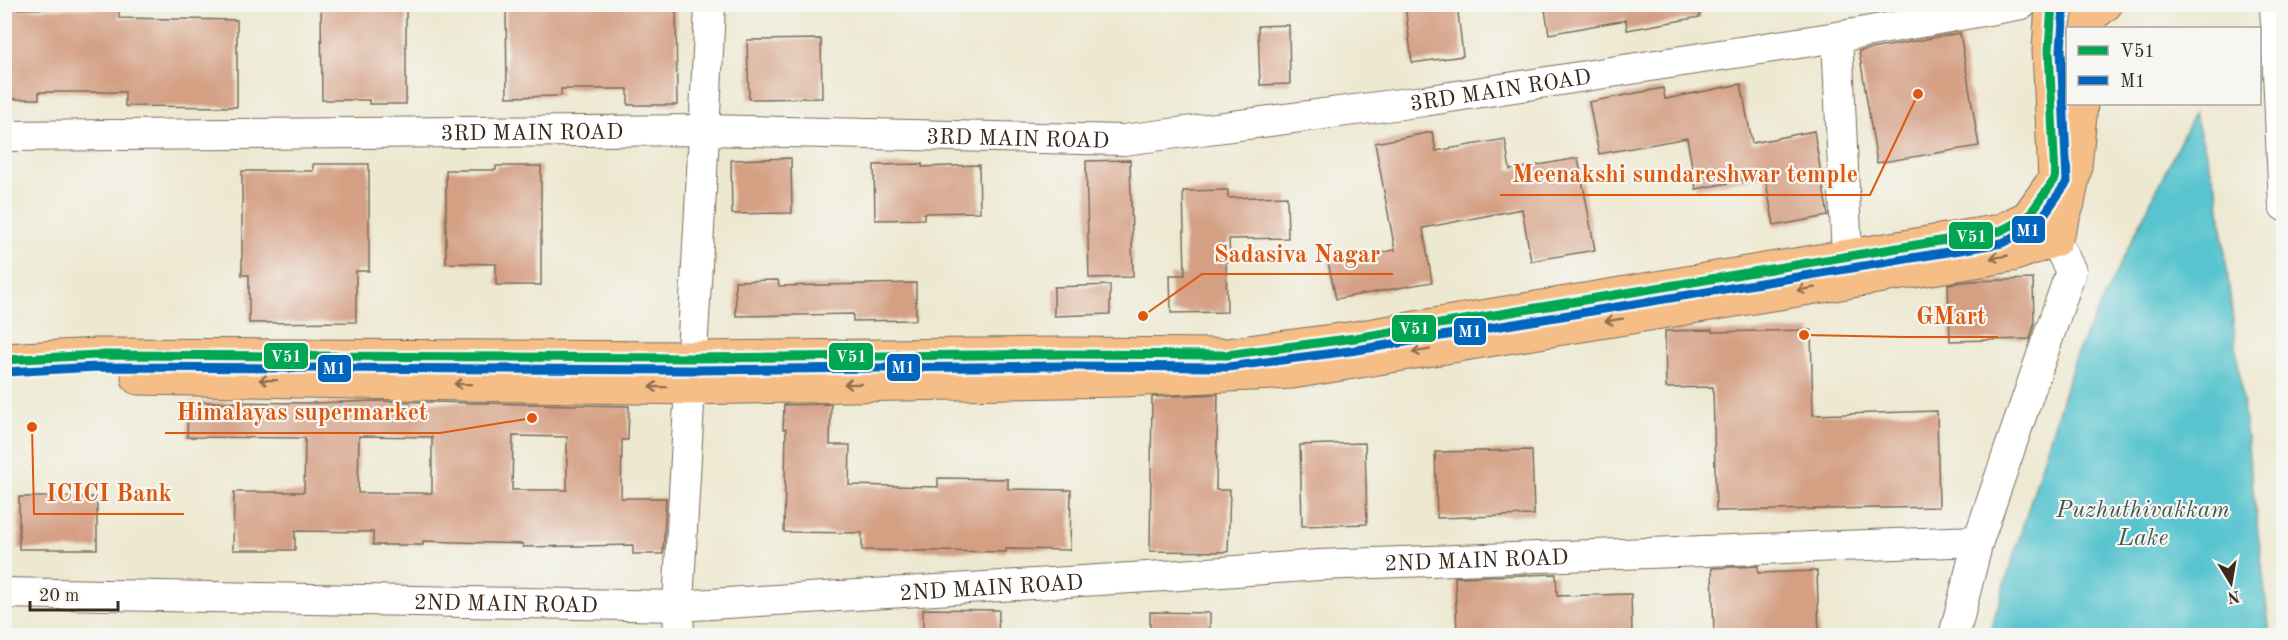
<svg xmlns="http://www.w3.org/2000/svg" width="2288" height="640" font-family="'Old Standard TT',serif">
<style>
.water{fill:#58c4cf;stroke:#4a7776;stroke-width:1.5}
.building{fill:#d49f83;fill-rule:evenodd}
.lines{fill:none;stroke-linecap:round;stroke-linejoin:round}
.minor-casing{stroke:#796c5c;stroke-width:32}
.major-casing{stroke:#796c5c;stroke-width:35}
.minor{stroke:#fff;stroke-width:30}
.major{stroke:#f6be87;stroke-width:33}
.bus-1-casing{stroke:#f6f6f2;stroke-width:14}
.bus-2-casing{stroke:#f6f6f2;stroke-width:14}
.bus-1{stroke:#00a651;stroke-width:9}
.bus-2{stroke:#0065bd;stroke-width:9}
.oneway{stroke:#8f6d4d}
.labels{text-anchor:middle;stroke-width:4.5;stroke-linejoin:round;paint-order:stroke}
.street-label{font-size:22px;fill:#3b2a1e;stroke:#f6f6f2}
.water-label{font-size:24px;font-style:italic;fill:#445853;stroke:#f6f6f2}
.leader{fill:none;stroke:#df570d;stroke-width:2}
.callout-dot{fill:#df570d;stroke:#f6f6f2;stroke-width:2}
.callout-label{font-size:24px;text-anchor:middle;font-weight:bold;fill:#df570d;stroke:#f6f6f2;stroke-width:4.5;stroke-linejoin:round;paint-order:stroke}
.line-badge{stroke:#f6f6f2;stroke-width:2}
.badge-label{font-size:16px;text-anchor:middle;font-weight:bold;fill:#fff}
</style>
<rect width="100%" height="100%" fill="#f6f6f2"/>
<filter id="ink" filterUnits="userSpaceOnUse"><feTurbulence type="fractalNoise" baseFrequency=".0167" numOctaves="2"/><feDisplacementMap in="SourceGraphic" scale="12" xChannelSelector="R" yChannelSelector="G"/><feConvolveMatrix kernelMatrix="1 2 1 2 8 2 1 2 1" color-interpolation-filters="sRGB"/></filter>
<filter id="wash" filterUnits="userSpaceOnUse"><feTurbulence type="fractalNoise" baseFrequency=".008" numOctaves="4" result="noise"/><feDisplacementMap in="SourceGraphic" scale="24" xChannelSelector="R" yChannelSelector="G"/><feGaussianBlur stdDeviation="1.35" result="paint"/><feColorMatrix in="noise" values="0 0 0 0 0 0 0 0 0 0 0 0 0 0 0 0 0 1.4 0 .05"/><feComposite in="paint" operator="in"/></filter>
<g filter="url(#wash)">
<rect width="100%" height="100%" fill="#ede8d0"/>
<path class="water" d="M 2194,113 L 2218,193 L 2270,635 L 1989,635 L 2076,355 Z"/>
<g id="blocks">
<path class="building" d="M 321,4 L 406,4 L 406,104 L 369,104 L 369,100 L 322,100 Z
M 506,4 L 676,4 L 677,105 L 628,105 L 628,89 L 561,89 L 561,96 L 507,97 Z
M 1405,4 L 1457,4 L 1463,56 L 1412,63 Z
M 1544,4 L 1699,4 L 1700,17 L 1627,30 L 1626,20 L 1549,34 Z
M 119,8 L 119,18 L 237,20 L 237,107 L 125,106 L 125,92 L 39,92 L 39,99 L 4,99 L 4,9 Z
M 1289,25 L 1290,84 L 1260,85 L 1258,26 Z
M 1960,33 L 1979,146 L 1877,163 L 1859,51 Z
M 821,39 L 822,98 L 749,99 L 747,40 Z
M 1741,84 L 1752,143 L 1814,131 L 1828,216 L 1774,226 L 1765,176 L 1696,189 L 1687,138 L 1599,154 L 1589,102 L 1663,88 L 1665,99 Z
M 1432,132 L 1436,151 L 1505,139 L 1510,170 L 1578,158 L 1595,250 L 1531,261 L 1522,209 L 1449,223 L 1423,228 L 1432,282 L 1336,299 L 1328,262 L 1395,250 L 1375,143 Z
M 791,158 L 792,213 L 732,214 L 731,160 Z
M 1130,160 L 1133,277 L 1089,278 L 1086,161 Z
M 313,164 L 369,164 L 369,271 L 356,271 L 356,322 L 249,323 L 249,275 L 242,275 L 242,171 L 313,171 Z
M 922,164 L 922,167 L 979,165 L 980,212 L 924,213 L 924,219 L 875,220 L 874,165 Z
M 496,166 L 541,166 L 541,285 L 496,285 L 496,264 L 446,263 L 446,170 L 496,170 Z
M 1228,190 L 1228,198 L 1287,196 L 1288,238 L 1229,239 L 1230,260 L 1226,260 L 1227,312 L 1171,313 L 1170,275 L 1185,275 L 1183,191 Z
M 2033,279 L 2034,324 L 2030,339 L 1950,341 L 1948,284 L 1971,281 Z
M 778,280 L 779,286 L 916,283 L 916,320 L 853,321 L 853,314 L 736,316 L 735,281 Z
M 1110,285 L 1110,314 L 1054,316 L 1054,287 Z
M 1712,330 L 1712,332 L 1811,330 L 1813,415 L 1937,411 L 1939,507 L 1716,511 L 1713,387 L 1666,388 L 1665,331 Z
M 1218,394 L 1216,490 L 1230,490 L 1228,552 L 1150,551 L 1152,397 Z
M 378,401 L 629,406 L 628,440 L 622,440 L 621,498 L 666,498 L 663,554 L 633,554 L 633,545 L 523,547 L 523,544 L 423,541 L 423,545 L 373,545 L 373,532 L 295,531 L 295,550 L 233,550 L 234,492 L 304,492 L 305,438 L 187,437 L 188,402 L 313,403 ZM 359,436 L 432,437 L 432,493 L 358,493 ZM 513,436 L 567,437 L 567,490 L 512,490 Z
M 831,404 L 830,445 L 850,445 L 849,485 L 938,487 L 938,478 L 1008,479 L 1008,489 L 1071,490 L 1070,550 L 1006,549 L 1006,552 L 862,550 L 862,533 L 784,532 L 786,429 L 783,429 L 784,405 Z
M 1365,443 L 1367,524 L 1302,526 L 1300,445 Z
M 1532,450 L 1534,515 L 1437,518 L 1435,452 Z
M 19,497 L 97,497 L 97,549 L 19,549 Z
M 1758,566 L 1758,573 L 1817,571 L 1819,636 L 1714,636 L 1712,568 Z
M 1556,574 L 1557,596 L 1631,594 L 1632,636 L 1457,636 L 1455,577 Z
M 923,609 L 999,610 L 998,636 L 923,636 Z
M 1150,612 L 1210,613 L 1210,636 L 1150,636 Z"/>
</g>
</g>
<g filter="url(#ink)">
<use href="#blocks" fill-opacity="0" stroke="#796c5c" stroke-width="1.5"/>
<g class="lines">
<defs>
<g id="minor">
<path d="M 2275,4 L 2284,206"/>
<path d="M 1837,37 L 1848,279"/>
<path id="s1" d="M 4,136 L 705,130 L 1123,140 L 1424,101 L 1837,37 L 2022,4"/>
<path id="s2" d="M 4,593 L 678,606 L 1180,575 L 1319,565 L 1978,541"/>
<path d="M 679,636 L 678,606 C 688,405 702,205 710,4"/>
<path d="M 1954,636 L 1978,541 L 2071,271 L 2055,240"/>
</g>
<path id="major" d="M 2088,28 L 2090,17 L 2106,4
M 4,360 L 97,355 L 691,358 L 1063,354 L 1226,355 L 1355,338 L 2000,231 L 2028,217 L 2055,179 L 2049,50 L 2052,4
M 138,378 L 689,388 L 1122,380 L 1292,372 L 2012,255 L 2055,240 L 2068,203 L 2075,167 L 2081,104"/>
</defs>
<use href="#minor" class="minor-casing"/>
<use href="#major" class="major-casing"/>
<use href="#minor" class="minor"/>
<use href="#major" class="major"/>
<defs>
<path id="bus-1" d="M 4,360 L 97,355 L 691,358 L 1063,354 L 1226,355 L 1355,338 L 2000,231 L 2028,217 L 2055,179 L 2049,50 L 2052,4"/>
<path id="bus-2" d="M 5,372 L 97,367 L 691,370 L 1063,366 L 1228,367 L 1357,350 L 2002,243 L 2036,226 L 2067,182 L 2061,50 L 2064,5"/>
</defs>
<use href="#bus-1" class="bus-1-casing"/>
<use href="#bus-2" class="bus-2-casing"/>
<use href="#bus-1" class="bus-1"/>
<use href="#bus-2" class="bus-2"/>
</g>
<defs><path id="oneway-shaft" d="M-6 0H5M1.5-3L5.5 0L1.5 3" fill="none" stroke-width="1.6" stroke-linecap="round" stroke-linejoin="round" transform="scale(1.5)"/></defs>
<g class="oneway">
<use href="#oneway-shaft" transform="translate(1999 257) rotate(171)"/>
<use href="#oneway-shaft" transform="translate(1806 289) rotate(171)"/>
<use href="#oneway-shaft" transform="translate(1614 320) rotate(171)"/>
<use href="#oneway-shaft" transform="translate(1421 351) rotate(171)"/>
<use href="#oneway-shaft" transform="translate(268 380) rotate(-179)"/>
<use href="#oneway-shaft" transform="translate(463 384) rotate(-179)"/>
<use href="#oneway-shaft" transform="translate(853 384) rotate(179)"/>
<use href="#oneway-shaft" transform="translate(658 387) rotate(-179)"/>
</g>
</g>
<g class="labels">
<g class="street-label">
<text dy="8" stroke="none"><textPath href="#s1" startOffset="1500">3RD MAIN ROAD</textPath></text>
<text dy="8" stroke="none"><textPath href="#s1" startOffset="528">3RD MAIN ROAD</textPath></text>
<text dy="8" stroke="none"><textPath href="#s1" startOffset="1014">3RD MAIN ROAD</textPath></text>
<text dy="8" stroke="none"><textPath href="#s2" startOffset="1474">2ND MAIN ROAD</textPath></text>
<text dy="8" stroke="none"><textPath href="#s2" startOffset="988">2ND MAIN ROAD</textPath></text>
<text dy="8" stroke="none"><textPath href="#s2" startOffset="502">2ND MAIN ROAD</textPath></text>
</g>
<g class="water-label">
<text x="2143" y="517">Puzhuthivakkam<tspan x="2143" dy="28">Lake</tspan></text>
</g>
</g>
<path class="leader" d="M1918 94L1870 195H1500M1143 316L1202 274H1393M1804 335L1904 337H1998M532 418L440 433H165M32 427L34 514H184"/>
<g class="callout-dot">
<circle cx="1918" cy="94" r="6"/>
<circle cx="1143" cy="316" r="6"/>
<circle cx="1804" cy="335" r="6"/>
<circle cx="532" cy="418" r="6"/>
<circle cx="32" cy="427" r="6"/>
</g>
<g class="callout-label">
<text x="1685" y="182">Meenakshi sundareshwar temple</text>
<text x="1297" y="262">Sadasiva Nagar</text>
<text x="1951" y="324">GMart</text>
<text x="302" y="420">Himalayas supermarket</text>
<text x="109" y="501">ICICI Bank</text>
</g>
<g class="line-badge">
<rect x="2011" y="215" width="35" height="29" rx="6" fill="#0065bd"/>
<rect x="1948" y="221" width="46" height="29" rx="6" fill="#00a651"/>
<rect x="1391" y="314" width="46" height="29" rx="6" fill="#00a651"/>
<rect x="1453" y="317" width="34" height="29" rx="6" fill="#0065bd"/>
<rect x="263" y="342" width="46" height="28" rx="6" fill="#00a651"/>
<rect x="828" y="342" width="46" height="29" rx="6" fill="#00a651"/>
<rect x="886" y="353" width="35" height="29" rx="6" fill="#0065bd"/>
<rect x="317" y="354" width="35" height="29" rx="6" fill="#0065bd"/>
</g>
<g class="badge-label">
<text x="2028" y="236">M1</text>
<text x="1971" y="242">V51</text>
<text x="1414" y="334">V51</text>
<text x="1470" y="337">M1</text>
<text x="286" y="362">V51</text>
<text x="851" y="362">V51</text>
<text x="903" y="373">M1</text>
<text x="334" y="374">M1</text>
</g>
<rect width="2288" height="640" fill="none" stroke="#f6f6f2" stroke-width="24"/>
<rect x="2066" y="27" width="195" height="78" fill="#f6f6f2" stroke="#aba49d" stroke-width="1.5"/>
<rect x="2078" y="46" width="30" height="9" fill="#00a651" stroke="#aba49d" stroke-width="1.5"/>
<text x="2120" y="57" font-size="18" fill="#3b2a1e">V51</text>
<rect x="2078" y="76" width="30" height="9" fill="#0065bd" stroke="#aba49d" stroke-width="1.5"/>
<text x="2120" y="87" font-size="18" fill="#3b2a1e">M1</text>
<g transform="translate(2231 583) rotate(169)" stroke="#f6f6f2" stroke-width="4.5" paint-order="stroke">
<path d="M0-4.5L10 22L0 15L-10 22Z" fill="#3b2a1e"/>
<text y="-9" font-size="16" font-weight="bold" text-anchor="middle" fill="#3b2a1e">N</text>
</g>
<path d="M30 601v9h88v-9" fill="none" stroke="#3b2a1e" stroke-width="3"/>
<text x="39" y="601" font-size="18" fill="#3b2a1e" stroke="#f6f6f2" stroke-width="4.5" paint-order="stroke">20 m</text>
</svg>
